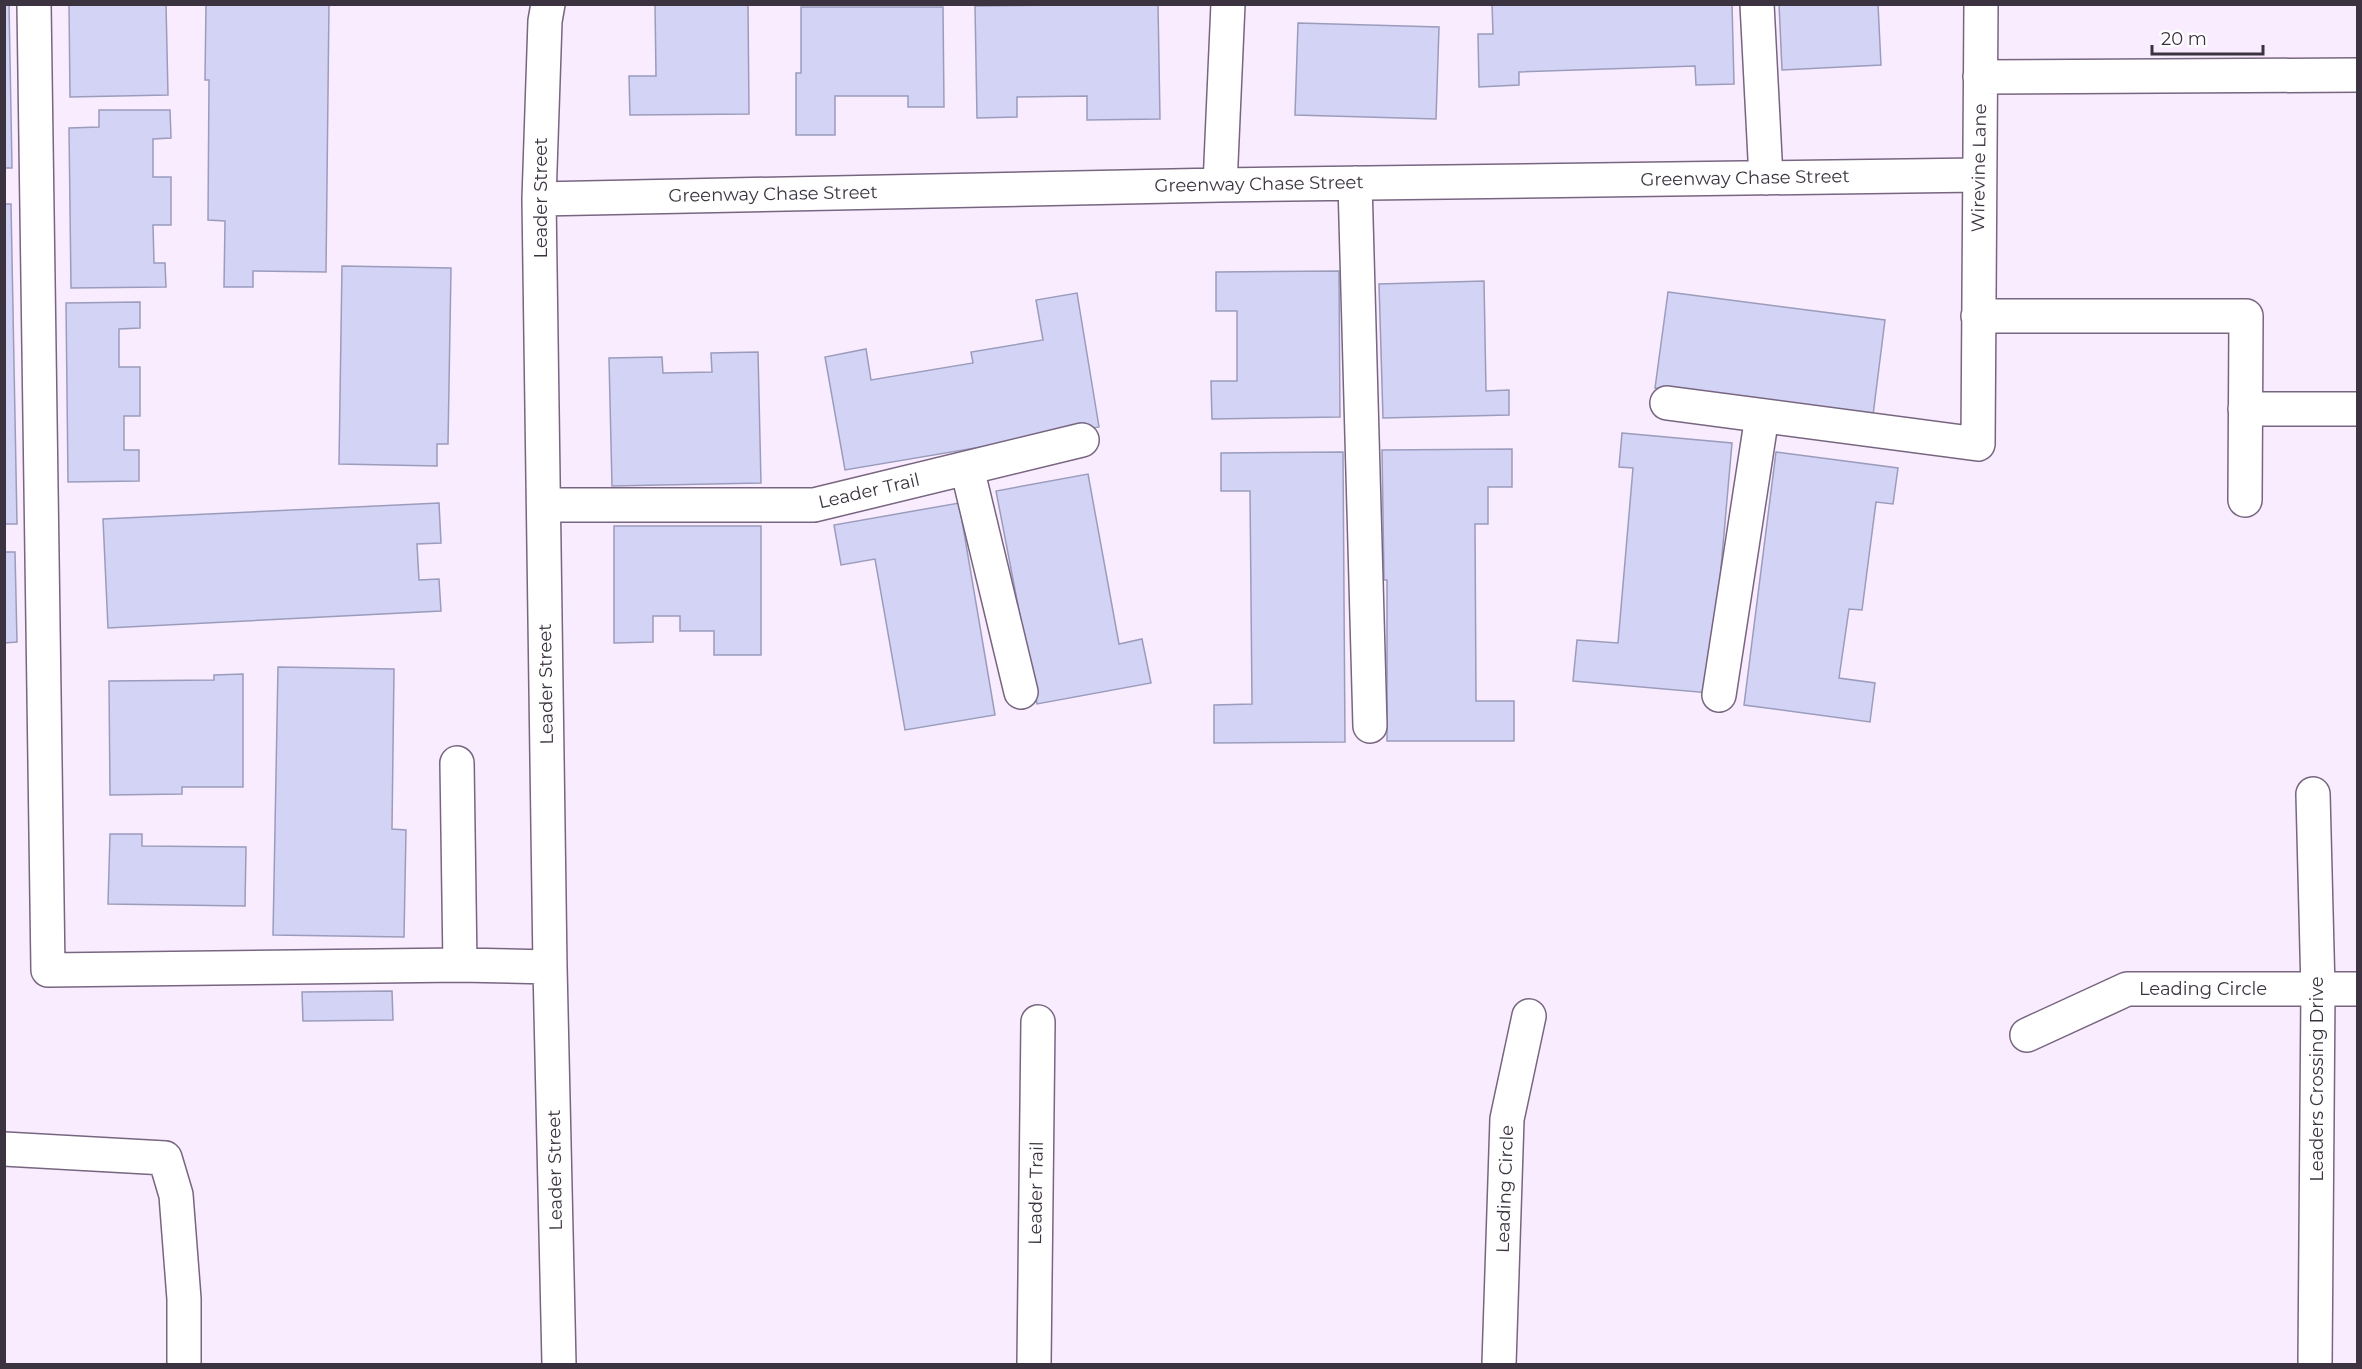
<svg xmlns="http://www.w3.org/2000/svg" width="2362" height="1369" font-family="Montserrat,sans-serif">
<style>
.building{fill:#d2d3f5;stroke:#9b9cbc;stroke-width:1.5}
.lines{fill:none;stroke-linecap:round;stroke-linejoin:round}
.minor-casing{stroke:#786580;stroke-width:36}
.minor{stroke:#fff;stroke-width:33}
.labels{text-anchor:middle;stroke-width:4.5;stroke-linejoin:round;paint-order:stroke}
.street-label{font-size:18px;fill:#3b333f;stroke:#fefefe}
</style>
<rect width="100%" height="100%" fill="#f9ecfe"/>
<path class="building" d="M 4,4 L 9,4 L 12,168 L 4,168 Z
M 69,4 L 166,4 L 168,95 L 70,97 Z
M 206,4 L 329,4 L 326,272 L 253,271 L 253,287 L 224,287 L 225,221 L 208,220 L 209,80 L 205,80 Z
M 655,4 L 748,4 L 749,114 L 630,115 L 629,76 L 656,76 Z
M 1158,4 L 1160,119 L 1087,120 L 1087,96 L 1017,97 L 1017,117 L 977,118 L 975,6 Z
M 1492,4 L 1732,4 L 1734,84 L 1696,85 L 1695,66 L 1519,72 L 1519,85 L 1479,87 L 1478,34 L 1493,34 Z
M 1779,4 L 1878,4 L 1881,65 L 1782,70 Z
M 801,7 L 943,7 L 944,107 L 908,107 L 908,96 L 835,96 L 835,135 L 796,135 L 796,73 L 801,73 Z
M 1298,23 L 1439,27 L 1436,119 L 1295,115 Z
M 99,110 L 170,110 L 171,138 L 153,139 L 153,177 L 171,177 L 171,225 L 153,225 L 154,263 L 165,263 L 166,287 L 71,288 L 69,128 L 99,127 Z
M 4,204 L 11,204 L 17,524 L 4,524 Z
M 342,266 L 451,268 L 448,444 L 437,444 L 437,466 L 339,464 Z
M 1339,271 L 1340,417 L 1212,419 L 1211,381 L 1237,381 L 1237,311 L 1216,311 L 1216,272 Z
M 1484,281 L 1486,391 L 1509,390 L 1509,415 L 1383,418 L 1379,284 Z
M 1668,292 L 1885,320 L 1873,415 L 1655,388 Z
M 1077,293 L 1099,427 L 845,470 L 825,357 L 866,349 L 871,380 L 973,363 L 971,352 L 1043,340 L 1036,300 Z
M 140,302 L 140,328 L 119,329 L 119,367 L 140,367 L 140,416 L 124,416 L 124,450 L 139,450 L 139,481 L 68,482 L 66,303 Z
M 758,352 L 761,483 L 612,486 L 609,358 L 662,357 L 663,373 L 712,372 L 711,353 Z
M 1622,433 L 1732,443 L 1710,693 L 1573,681 L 1577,640 L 1618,643 L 1633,468 L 1619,467 Z
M 1512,449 L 1512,487 L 1488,487 L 1488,524 L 1475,524 L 1476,701 L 1514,701 L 1514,741 L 1387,741 L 1387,580 L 1384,580 L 1382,450 Z
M 1343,452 L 1345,742 L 1214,743 L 1214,705 L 1252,704 L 1250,491 L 1221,491 L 1221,453 Z
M 1776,452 L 1898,468 L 1893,504 L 1876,502 L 1862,610 L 1849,609 L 1839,678 L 1875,683 L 1870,722 L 1744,705 Z
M 1088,474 L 1119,644 L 1142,639 L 1151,683 L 1037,704 L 996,491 Z
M 439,503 L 441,543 L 417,544 L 419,580 L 439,579 L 441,611 L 108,628 L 103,519 Z
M 959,503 L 995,715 L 905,730 L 875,559 L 841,565 L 834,525 Z
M 614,526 L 761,526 L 761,655 L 714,655 L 714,631 L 680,631 L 680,616 L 653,616 L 653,642 L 614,643 Z
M 4,552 L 15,552 L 17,642 L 4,643 Z
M 278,667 L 394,669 L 392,829 L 406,830 L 404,937 L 273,935 Z
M 243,674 L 243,787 L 182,787 L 182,794 L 110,795 L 109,681 L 214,680 L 214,675 Z
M 110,834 L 142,834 L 142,846 L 246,847 L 245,906 L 108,904 Z
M 392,991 L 393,1020 L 303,1021 L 302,992 Z"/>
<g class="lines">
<defs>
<path id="minor" d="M 34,4 L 48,970 L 460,965 L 550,967
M 548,4 L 545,21 L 539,199 L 550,967 L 559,1364
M 1757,4 L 1766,178
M 1980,77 L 2358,75
M 1355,183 L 1370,726
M 1220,185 L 1228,4
M 539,199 L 1220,185 L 1979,175
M 1978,316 L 2246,316 L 2245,500
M 1667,403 L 1978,444 L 1981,4
M 2245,409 L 2358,409
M 967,468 L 1021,692
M 544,505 L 814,505 L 1082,440
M 1719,695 L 1762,416
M 457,763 L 460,965
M 2313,794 L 2318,990 L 2315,1364
M 2027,1035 L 2127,989 L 2358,989
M 4,1149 L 165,1158 L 176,1195 L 184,1299 L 184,1364
M 1034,1364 L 1038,1022
M 1499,1364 L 1507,1119 L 1529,1016"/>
</defs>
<use href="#minor" class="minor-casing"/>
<use href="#minor" class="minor"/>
</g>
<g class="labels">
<g class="street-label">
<text transform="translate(1979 168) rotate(-89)" y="6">Wirevine Lane</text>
<text transform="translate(1745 178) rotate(-1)" y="6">Greenway Chase Street</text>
<text transform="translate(1259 184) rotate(-1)" y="6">Greenway Chase Street</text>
<text transform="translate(773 194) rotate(-1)" y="6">Greenway Chase Street</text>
<text transform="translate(541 198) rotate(-90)" y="6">Leader Street</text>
<text transform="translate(869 491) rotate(-13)" y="6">Leader Trail</text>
<text transform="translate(546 684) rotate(-91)" y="6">Leader Street</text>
<text x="2203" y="995">Leading Circle</text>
<text transform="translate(2317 1079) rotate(-90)" y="6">Leaders Crossing Drive</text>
<text transform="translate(555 1170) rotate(-91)" y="6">Leader Street</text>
<text transform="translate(1505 1189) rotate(-88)" y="6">Leading Circle</text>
<text transform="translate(1036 1193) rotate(-89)" y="6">Leader Trail</text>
</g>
</g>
<rect width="2362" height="1369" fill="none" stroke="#3b333f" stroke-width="12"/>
<path d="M2152 45v9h111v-9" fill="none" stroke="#3b333f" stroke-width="3"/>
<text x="2161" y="45" font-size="18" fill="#3b333f" stroke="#fefefe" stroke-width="4.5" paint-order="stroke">20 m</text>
</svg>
